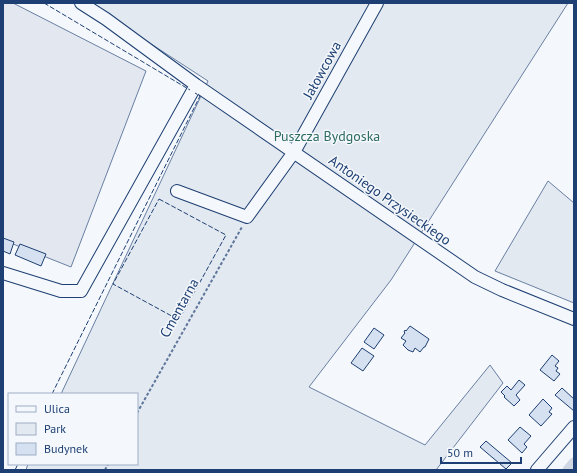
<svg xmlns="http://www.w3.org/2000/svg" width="577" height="473" font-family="'PT Sans',sans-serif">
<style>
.green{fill:#e3e9f0;stroke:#687fa3}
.parking{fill:#e3e8f0;stroke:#687fa3}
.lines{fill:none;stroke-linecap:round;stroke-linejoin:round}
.canal{stroke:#cfd7e4;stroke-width:11}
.building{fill:#d5e0f0;stroke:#1d3f73}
.minor-casing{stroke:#1d3f73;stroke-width:14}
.path{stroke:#5e769c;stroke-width:2;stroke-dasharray:3 2;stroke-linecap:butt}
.minor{stroke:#f4f7fb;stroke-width:12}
.fence{stroke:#1d3f73;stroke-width:1;stroke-dasharray:5 2;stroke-linecap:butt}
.labels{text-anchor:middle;stroke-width:3;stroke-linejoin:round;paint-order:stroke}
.street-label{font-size:14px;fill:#1d3f73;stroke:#f4f7fb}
.park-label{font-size:14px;fill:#2c6c60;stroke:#f4f7fb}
</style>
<rect width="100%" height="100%" fill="#f4f7fb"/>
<path class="green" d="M 88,3 L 568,3 L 391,280 L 309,387 L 425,445 L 490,365 L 503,383 L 436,470 L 26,470 L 28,464 L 137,464 L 137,394 L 61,394 L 208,81 Z
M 548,181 L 574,203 L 574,303 L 495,271 Z"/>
<path class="parking" d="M 3,3 L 13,3 L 146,71 L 71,267 L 3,240 Z"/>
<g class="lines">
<path class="canal" d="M 568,470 L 574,463"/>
</g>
<path class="building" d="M 3,238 L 14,242 L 10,254 L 3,251 Z
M 20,244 L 46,254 L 41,266 L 15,255 Z
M 410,326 L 429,339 L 425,347 L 424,347 L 420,352 L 415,348 L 413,352 L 408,350 L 403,345 L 406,341 L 401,338 L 405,333 L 404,332 L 405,330 L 406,331 Z
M 374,328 L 384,335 L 374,349 L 364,342 Z
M 362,348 L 374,356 L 363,371 L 351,363 Z
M 552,355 L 559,361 L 555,366 L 558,368 L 556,371 L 560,374 L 554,381 L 540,370 Z
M 519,380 L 525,385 L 516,395 L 520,400 L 514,406 L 504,397 L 505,396 L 501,392 L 507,386 L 511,390 Z
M 562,388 L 574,399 L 574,411 L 555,395 Z
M 543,399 L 552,408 L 549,412 L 552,414 L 541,426 L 529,415 Z
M 520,427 L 531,436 L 524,444 L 527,447 L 522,453 L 508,440 Z
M 486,441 L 512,463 L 506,469 L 480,447 Z"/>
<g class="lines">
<defs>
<path id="minor" d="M 81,3 L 106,19 L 196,85 L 475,277 L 502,290 L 574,319
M 177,191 L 247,217 L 294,152 L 377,3
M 3,273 L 61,291 L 81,291 L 196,85
M 537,470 L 574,427"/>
</defs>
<use href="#minor" class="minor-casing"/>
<path class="path" d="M 137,413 L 242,227
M 105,470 L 108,464"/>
<use href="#minor" class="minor"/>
<path class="fence" d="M 44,3 L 190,90
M 159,199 L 226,235 L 179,320 L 113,284 Z
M 52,394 L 200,96 L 195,93
M 15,470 L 18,464"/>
</g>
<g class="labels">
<g class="street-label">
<text transform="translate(322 70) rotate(-61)" y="5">Jałowcowa</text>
<text transform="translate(390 200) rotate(35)" y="5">Antoniego Przysieckiego</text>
<text transform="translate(179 308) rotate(-61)" y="5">Cmentarna</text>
</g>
<g class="park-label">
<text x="327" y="141">Puszcza Bydgoska</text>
</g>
</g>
<rect width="577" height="473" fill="none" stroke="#1d3f73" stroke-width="8"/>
<rect x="8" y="393" width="130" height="72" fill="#f4f7fb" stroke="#9eadc5"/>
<rect x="16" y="406" width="20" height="6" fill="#f4f7fb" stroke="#9eadc5"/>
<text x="44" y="413" font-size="12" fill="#1d3f73">Ulica</text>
<rect x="16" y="423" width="20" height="12" fill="#e3e9f0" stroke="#9eadc5"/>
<text x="44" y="433" font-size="12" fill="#1d3f73">Park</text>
<rect x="16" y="443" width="20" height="12" fill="#d5e0f0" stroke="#9eadc5"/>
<text x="44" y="453" font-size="12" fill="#1d3f73">Budynek</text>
<path d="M441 457v6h80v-6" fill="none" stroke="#1d3f73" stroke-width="2"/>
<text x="447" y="457" font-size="12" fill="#1d3f73" stroke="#f4f7fb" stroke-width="3" paint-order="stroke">50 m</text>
</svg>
